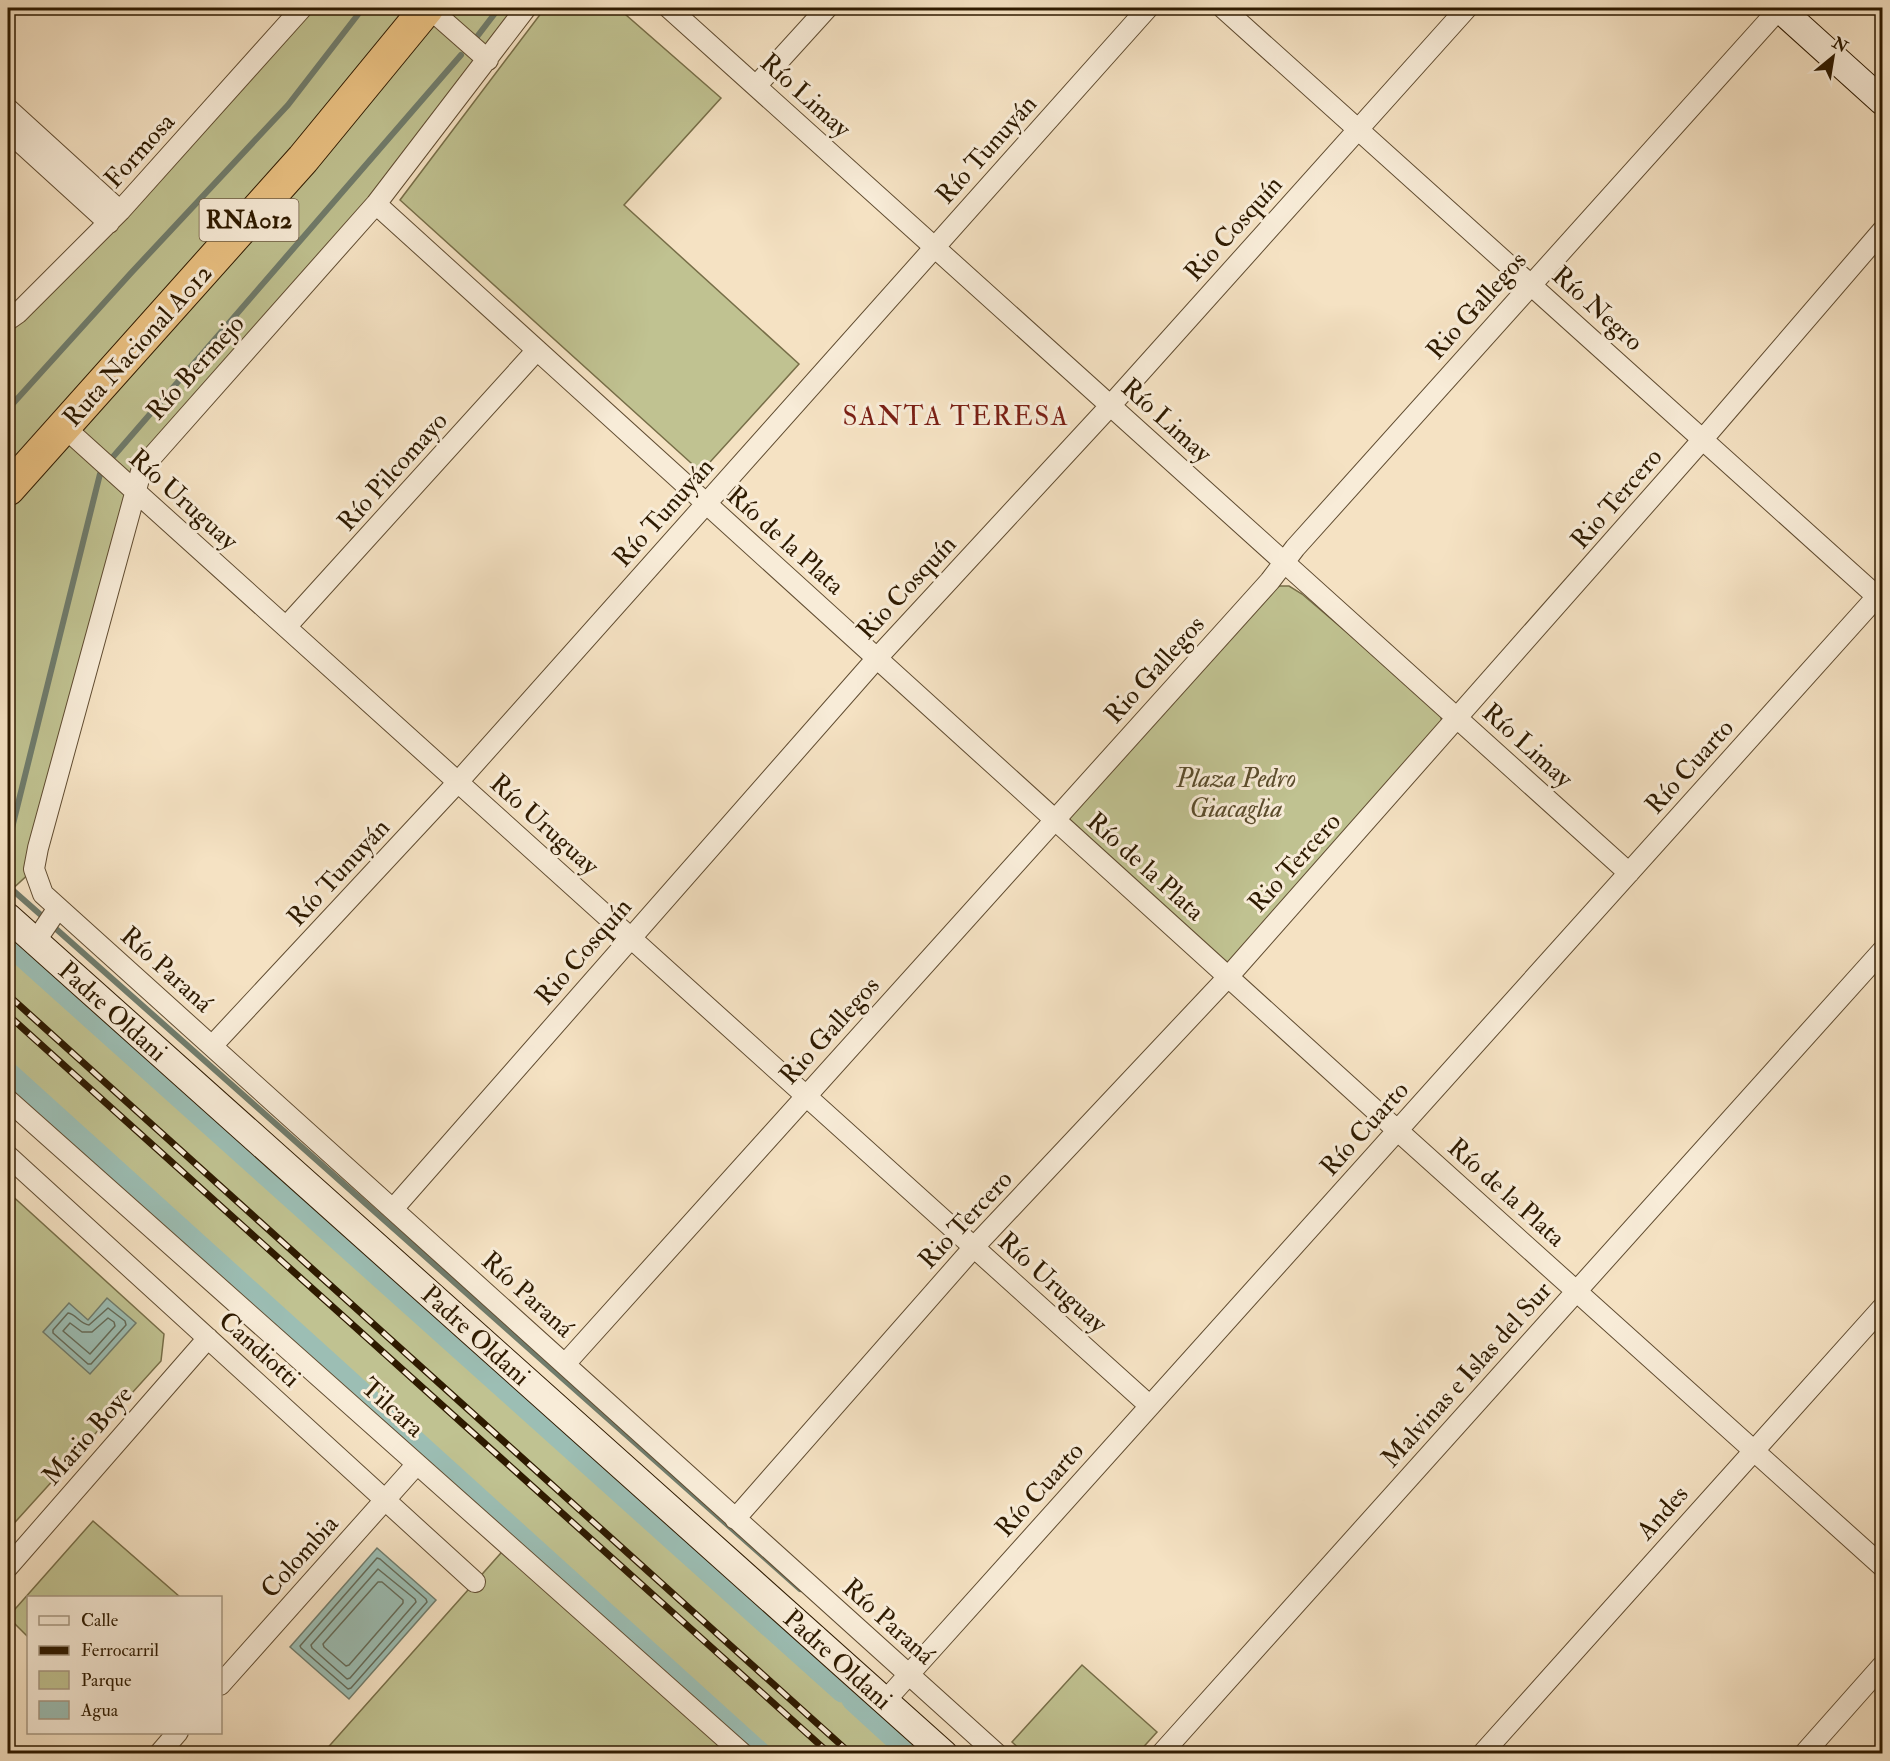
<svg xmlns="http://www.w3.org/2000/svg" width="1890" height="1761" font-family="'IM FELL Double Pica',serif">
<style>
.green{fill:#c0c291;stroke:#776e48;stroke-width:1.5}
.water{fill:#9cbeb4;stroke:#707c6c;stroke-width:1.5}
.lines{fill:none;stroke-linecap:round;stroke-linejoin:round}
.shore{stroke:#656c5a;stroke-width:1.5}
.stream{stroke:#707c6c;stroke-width:6}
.canal{stroke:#9cbeb4;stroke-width:21}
.street-casing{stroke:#604c31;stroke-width:22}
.secondary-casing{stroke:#2e1a00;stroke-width:29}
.highway-casing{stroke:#2e1a00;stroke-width:35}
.street{stroke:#f8ecd8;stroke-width:20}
.secondary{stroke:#f8ecd8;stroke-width:27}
.highway{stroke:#eac182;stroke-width:33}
.rail-casing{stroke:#2e1a00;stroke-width:7}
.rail{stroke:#f8ecd8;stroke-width:4.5;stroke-dasharray:14;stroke-linecap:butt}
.labels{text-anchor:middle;stroke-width:6;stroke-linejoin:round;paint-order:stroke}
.shield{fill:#f8ecd8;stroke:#6b5941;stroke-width:1.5}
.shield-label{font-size:24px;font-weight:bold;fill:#2e1a00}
.street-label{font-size:26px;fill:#2e1a00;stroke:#f8ecd8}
.park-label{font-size:26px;font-style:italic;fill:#5a4c2c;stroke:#f8ecd8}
.neighbourhood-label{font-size:27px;letter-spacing:1.5px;fill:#7a1f14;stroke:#f8ecd8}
</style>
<rect width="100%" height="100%" fill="#f5e2c3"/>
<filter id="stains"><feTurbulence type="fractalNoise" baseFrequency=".00333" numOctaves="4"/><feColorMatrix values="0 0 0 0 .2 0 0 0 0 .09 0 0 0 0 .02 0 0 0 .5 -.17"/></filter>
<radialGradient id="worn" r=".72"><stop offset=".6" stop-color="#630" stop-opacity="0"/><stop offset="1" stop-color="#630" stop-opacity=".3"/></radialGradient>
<path class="green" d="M 302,8 L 526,8 L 488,60 L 142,468 L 34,869 L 8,893 L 8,320 Z
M 545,8 L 618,8 L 721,98 L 624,205 L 799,364 L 701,472 L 400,200 Z
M 1277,586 L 1289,586 L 1302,594 L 1440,712 L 1442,724 L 1232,961 L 1222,963 L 1067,817 Z
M 8,917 L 944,1753 L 323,1753 L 508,1545 L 8,1100 Z
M 8,1192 L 164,1334 L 161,1361 L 8,1530 Z
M 93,1521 L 180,1597 L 28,1598 L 28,1637 L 8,1617 Z
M 1082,1665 L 1157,1732 L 1138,1753 L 1024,1753 L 1012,1742 Z"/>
<path class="water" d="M 107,1298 L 136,1323 L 90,1374 L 43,1332 L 69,1303 L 88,1320 Z
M 377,1548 L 436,1600 L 349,1699 L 290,1647 Z"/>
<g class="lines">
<path class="shore" d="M 108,1308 L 125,1321 L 126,1325 L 91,1364 L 88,1364 L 53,1333 L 53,1330 L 68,1313 C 76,1314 80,1324 89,1325 Z
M 108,1318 L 114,1322 L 115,1326 L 90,1354 L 63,1331 L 70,1323 L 82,1332 L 92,1332 Z
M 377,1558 L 380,1559 L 426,1599 L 427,1602 L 351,1688 L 348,1689 L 301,1648 L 300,1646 Z
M 378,1569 L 415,1599 L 416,1602 L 350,1678 L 347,1679 L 312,1648 L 311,1645 Z
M 378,1582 L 382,1582 L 403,1600 L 403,1603 L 349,1665 L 346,1666 L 324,1647 L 323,1644 Z"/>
<path class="stream" d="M 476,38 L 499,8
M 8,409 L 131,273 L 288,105 L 363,8
M 112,458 L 461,55
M 8,844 L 100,474
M 8,886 L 42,916
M 55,928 L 800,1589"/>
<path class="canal" d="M 8,944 L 842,1692
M 8,1072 L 762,1754
M 852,1700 L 911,1754"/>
<defs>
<path id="street" d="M 429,8 L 488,60
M 526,8 L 376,204 L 142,468 L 38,848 L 34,869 L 43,894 L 997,1754
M 669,8 L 1629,873
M 1223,8 L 1882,601
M 756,86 L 827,8
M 8,109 L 120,211
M 8,131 L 109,223
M 376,204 L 1397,1130 L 1882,1566
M 8,320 L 18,313 L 120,211 L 302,8
M 64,427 L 1150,1406
M 286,627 L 537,350
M 35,942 L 58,908
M 212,1046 L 458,782 L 1148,8
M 8,1100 L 743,1754
M 8,1156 L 475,1582
M 393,1209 L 877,658 L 1110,406 L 1467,8
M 565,1364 L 1270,581 L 1295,548 L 1780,8
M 735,1519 L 974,1247 L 1228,977 L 1703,439 L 1882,231
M 8,1567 L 208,1338
M 220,1685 L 417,1464
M 885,1701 L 1882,591
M 159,1754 L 178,1732
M 1161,1754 L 1882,951
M 1482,1754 L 1882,1308
M 1804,1754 L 1882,1666"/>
<path id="secondary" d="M 1779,8 L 1882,101
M 8,917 L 944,1754"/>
<path id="highway" d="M 8,489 L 303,159 L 427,8"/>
</defs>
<use href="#street" class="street-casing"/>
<use href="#secondary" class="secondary-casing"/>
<use href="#highway" class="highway-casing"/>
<use href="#street" class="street"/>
<use href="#secondary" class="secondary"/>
<use href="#highway" class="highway"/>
<defs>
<path id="rail" d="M 8,995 L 851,1754
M 8,1015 L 830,1754"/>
</defs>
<use href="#rail" class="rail-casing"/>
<use href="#rail" class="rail"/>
</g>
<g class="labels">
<rect class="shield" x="199.5" y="199" width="99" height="42" rx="4.5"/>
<g class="shield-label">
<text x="249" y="228">RNA012</text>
</g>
<g class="street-label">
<text transform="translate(806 95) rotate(42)" y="9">Río Limay</text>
<text transform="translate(986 149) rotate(-48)" y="9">Río Tunuyán</text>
<text transform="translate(139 150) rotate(-48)" y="9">Formosa</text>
<text transform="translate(1233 228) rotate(-48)" y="9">Rio Cosquín</text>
<text transform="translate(1476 305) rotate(-48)" y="9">Rio Gallegos</text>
<text transform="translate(1598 308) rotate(42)" y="9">Río Negro</text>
<text transform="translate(137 345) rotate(-48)" y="9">Ruta Nacional A012</text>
<text transform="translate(195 367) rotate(-48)" y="9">Río Bermejo</text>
<text transform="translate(1167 420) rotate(42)" y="9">Río Limay</text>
<text transform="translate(392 471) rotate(-48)" y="9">Río Pilcomayo</text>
<text transform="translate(1616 498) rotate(-49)" y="9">Rio Tercero</text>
<text transform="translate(184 499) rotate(42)" y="9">Río Uruguay</text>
<text transform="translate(663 512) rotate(-48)" y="9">Río Tunuyán</text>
<text transform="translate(786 540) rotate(42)" y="9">Río de la Plata</text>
<text transform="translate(906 587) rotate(-47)" y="9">Rio Cosquín</text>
<text transform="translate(1154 669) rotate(-48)" y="9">Rio Gallegos</text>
<text transform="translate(1528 745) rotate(42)" y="9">Río Limay</text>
<text transform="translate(1689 766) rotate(-48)" y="9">Río Cuarto</text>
<text transform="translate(545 824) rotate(42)" y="9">Río Uruguay</text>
<text transform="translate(1294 862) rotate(-48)" y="9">Rio Tercero</text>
<text transform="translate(1146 866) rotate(42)" y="9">Río de la Plata</text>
<text transform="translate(338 872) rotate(-47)" y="9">Río Tunuyán</text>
<text transform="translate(583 951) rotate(-49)" y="9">Rio Cosquín</text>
<text transform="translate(167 969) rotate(42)" y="9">Río Paraná</text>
<text transform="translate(113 1011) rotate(42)" y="9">Padre Oldani</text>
<text transform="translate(829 1030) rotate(-48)" y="9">Rio Gallegos</text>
<text transform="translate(1364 1128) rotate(-48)" y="9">Río Cuarto</text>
<text transform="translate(1507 1192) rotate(42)" y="9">Río de la Plata</text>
<text transform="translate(965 1219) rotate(-47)" y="9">Rio Tercero</text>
<text transform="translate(1053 1282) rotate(42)" y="9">Río Uruguay</text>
<text transform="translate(528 1294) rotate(42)" y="9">Río Paraná</text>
<text transform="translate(476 1335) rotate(42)" y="9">Padre Oldani</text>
<text transform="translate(260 1349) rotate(42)" y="9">Candiotti</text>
<text transform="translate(1466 1374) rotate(-48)" y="9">Malvinas e Islas del Sur</text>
<text transform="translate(393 1407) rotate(42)" y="9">Tilcara</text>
<text transform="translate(87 1435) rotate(-49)" y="9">Mario Boye</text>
<text transform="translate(1039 1489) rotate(-48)" y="9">Río Cuarto</text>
<text transform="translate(1662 1512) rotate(-48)" y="9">Andes</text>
<text transform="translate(299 1556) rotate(-48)" y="9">Colombia</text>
<text transform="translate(889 1621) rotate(42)" y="9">Río Paraná</text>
<text transform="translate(838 1659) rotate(42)" y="9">Padre Oldani</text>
</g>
<g class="park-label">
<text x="1236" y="787">Plaza Pedro<tspan x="1236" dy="30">Giacaglia</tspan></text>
</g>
<g class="neighbourhood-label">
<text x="956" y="425">SANTA TERESA</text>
</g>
</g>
<rect width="1890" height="1761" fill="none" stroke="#f5e2c3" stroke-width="30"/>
<rect x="9" y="9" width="1872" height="1743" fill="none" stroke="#2e1a00" stroke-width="3"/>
<rect x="15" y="15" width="1860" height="1731" fill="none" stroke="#2e1a00" stroke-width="1.5"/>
<rect x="27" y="1596" width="195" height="138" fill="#f8ecd8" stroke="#a79882" stroke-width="1.5"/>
<rect x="39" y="1616" width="30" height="9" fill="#f8ecd8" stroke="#a79882" stroke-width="1.5"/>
<text x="81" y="1626" font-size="18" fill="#2e1a00">Calle</text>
<rect x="39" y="1646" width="30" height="9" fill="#2e1a00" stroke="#a79882" stroke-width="1.5"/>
<text x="81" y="1656" font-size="18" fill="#2e1a00">Ferrocarril</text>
<rect x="39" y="1671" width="30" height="18" fill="#c0c291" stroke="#a79882" stroke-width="1.5"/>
<text x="81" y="1686" font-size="18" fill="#2e1a00">Parque</text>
<rect x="39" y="1701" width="30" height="18" fill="#9cbeb4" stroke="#a79882" stroke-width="1.5"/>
<text x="81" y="1716" font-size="18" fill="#2e1a00">Agua</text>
<g transform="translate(1833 57) rotate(30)" stroke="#f8ecd8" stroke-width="4.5" paint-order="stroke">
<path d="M0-4.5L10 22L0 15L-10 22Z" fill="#2e1a00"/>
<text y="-9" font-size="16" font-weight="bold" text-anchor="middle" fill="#2e1a00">N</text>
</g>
<rect width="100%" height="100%" filter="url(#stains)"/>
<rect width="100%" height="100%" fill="url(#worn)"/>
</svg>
